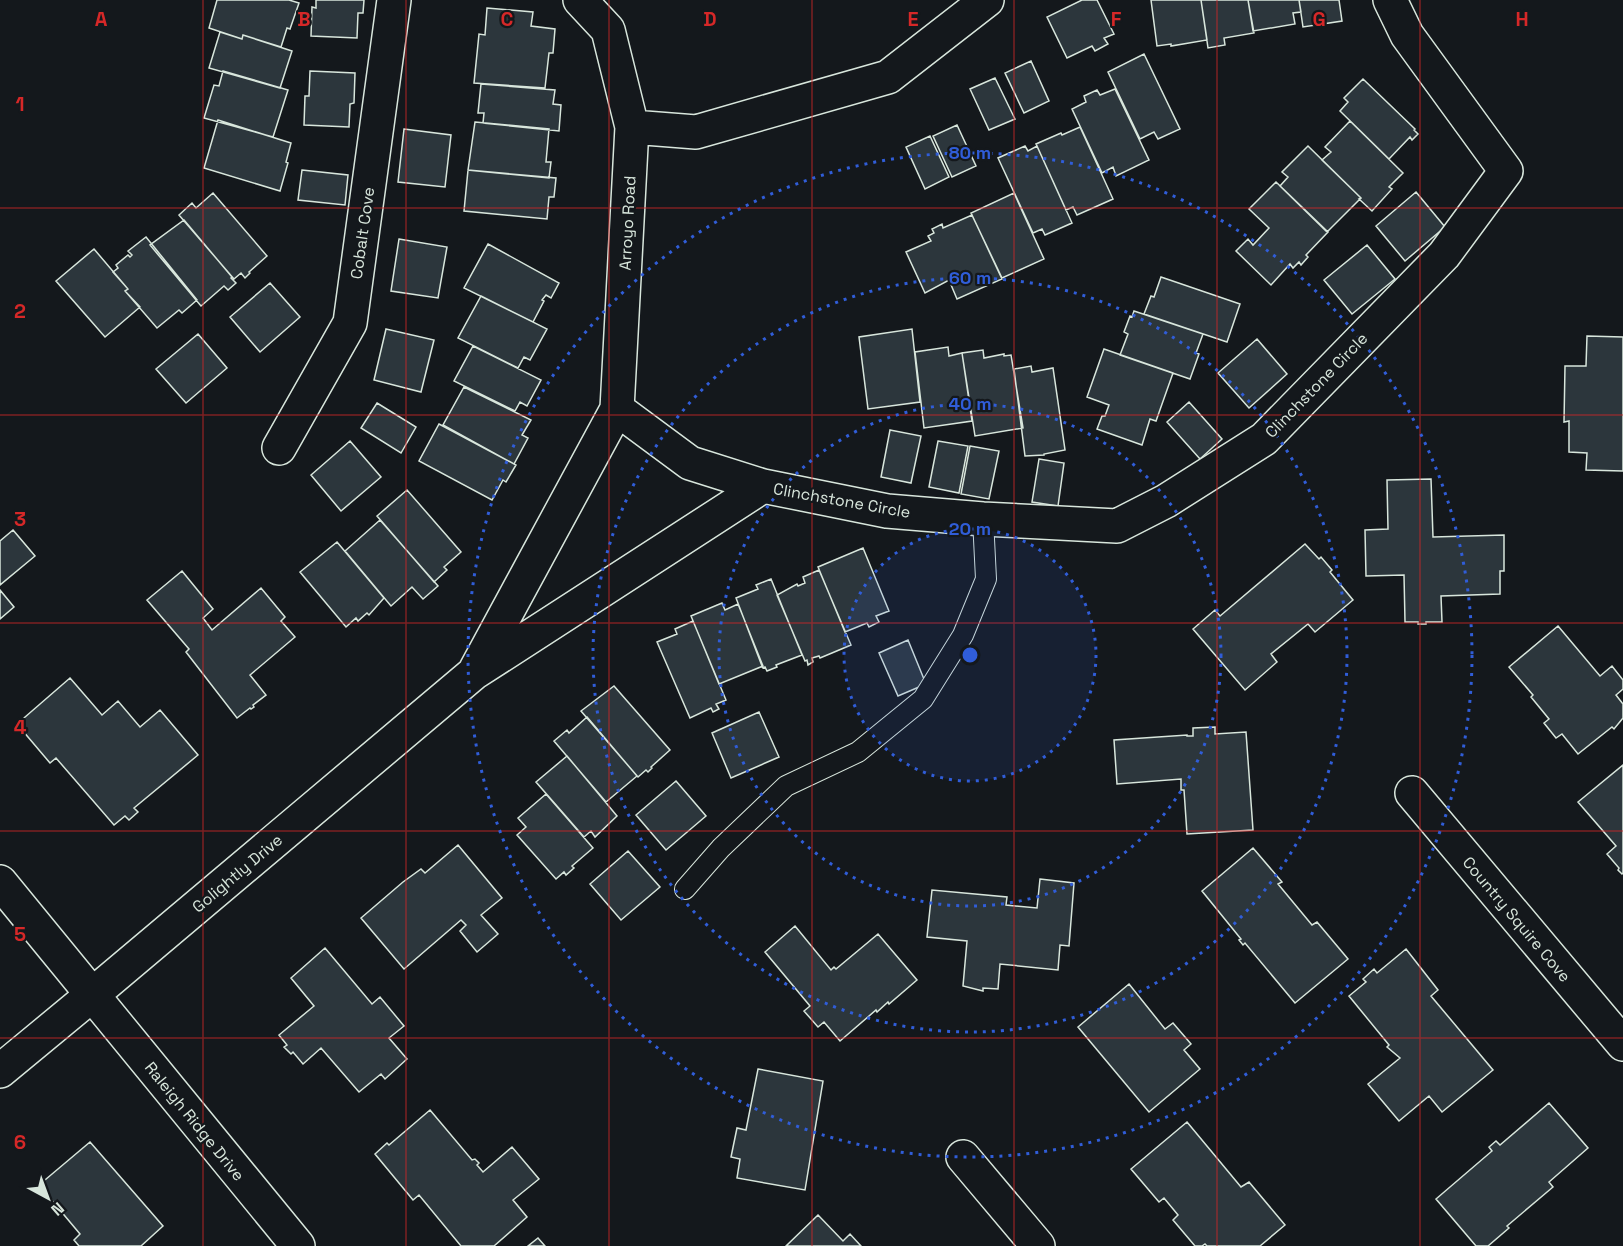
<svg xmlns="http://www.w3.org/2000/svg" width="1623" height="1246" font-family="'Space Grotesk',sans-serif">
<style>
.building{fill:#2c363c;stroke:#d8e6dc;stroke-width:1.5}
.lines{fill:none;stroke-linecap:round;stroke-linejoin:round}
.lane-casing{stroke:#d8e6dc;stroke-width:22}
.street-casing{stroke:#d8e6dc;stroke-width:36}
.lane{stroke:#14181c;stroke-width:20}
.street{stroke:#14181c;stroke-width:33}
.grid{fill:none;stroke:#d62828;stroke-width:1.5;stroke-opacity:0.55}
.ring{fill:none;stroke:#305dd8;stroke-width:3;stroke-dasharray:3 6}
.labels{text-anchor:middle;stroke-width:4.5;stroke-linejoin:round;paint-order:stroke}
.street-label{font-size:16px;fill:#d8e6dc;stroke:#14181c}
.grid-label{font-size:20px;text-anchor:middle;font-weight:bold;fill:#d62828;stroke:#14181c;stroke-width:4.5;stroke-linejoin:round;paint-order:stroke}
.centre{fill:#305dd8;stroke:#14181c;stroke-width:3}
.ring-label{font-size:18px;text-anchor:middle;font-weight:bold;fill:#305dd8;stroke:#14181c;stroke-width:4.5;stroke-linejoin:round;paint-order:stroke}
</style>
<rect width="100%" height="100%" fill="#14181c"/>
<path class="building" d="M 217,0 L 289,0 L 299,3 L 290,29 L 287,28 L 281,47 L 243,35 L 242,39 L 209,28 Z
M 316,0 L 364,0 L 363,13 L 358,13 L 357,38 L 311,36 L 312,7 L 316,8 Z
M 1082,0 L 1097,0 L 1114,34 L 1104,38 L 1108,44 L 1095,51 L 1092,46 L 1067,58 L 1047,17 Z
M 1151,0 L 1201,0 L 1207,40 L 1171,46 L 1171,44 L 1157,46 Z
M 1201,0 L 1248,0 L 1254,33 L 1224,38 L 1225,45 L 1208,48 Z
M 1248,0 L 1299,0 L 1301,12 L 1293,13 L 1295,24 L 1253,31 Z
M 1299,0 L 1339,0 L 1342,21 L 1303,27 Z
M 487,8 L 533,12 L 531,26 L 555,29 L 553,53 L 549,53 L 545,88 L 474,83 L 479,34 L 485,35 Z
M 220,32 L 242,39 L 243,35 L 292,51 L 280,88 L 209,68 Z
M 1144,54 L 1180,129 L 1158,139 L 1154,132 L 1140,139 L 1108,72 Z
M 1031,61 L 1049,101 L 1024,113 L 1005,73 Z
M 223,71 L 288,90 L 273,137 L 204,118 L 214,85 L 219,86 Z
M 310,71 L 355,73 L 354,103 L 350,104 L 349,127 L 304,125 L 305,96 L 309,96 Z
M 995,78 L 1015,119 L 989,130 L 970,89 Z
M 1363,79 L 1415,129 L 1414,130 L 1418,134 L 1412,140 L 1410,137 L 1389,159 L 1340,111 L 1348,102 L 1344,98 Z
M 481,84 L 555,90 L 553,104 L 561,105 L 559,131 L 483,123 L 484,113 L 478,113 Z
M 1115,89 L 1149,160 L 1116,176 L 1113,167 L 1102,173 L 1072,109 L 1086,102 L 1084,96 L 1097,90 L 1100,95 Z
M 218,120 L 291,143 L 286,162 L 288,163 L 280,191 L 204,168 Z
M 1350,121 L 1403,173 L 1389,187 L 1392,189 L 1372,211 L 1359,199 L 1361,198 L 1322,160 L 1331,152 L 1325,147 Z
M 475,122 L 549,129 L 546,162 L 551,162 L 549,178 L 468,170 Z
M 957,125 L 976,166 L 952,177 L 933,136 Z
M 1080,127 L 1113,199 L 1077,215 L 1073,207 L 1066,210 L 1036,144 L 1061,133 L 1062,135 Z
M 404,129 L 451,135 L 445,187 L 398,182 Z
M 930,136 L 949,177 L 925,189 L 906,147 Z
M 1025,146 L 1028,151 L 1037,146 L 1072,223 L 1045,235 L 1042,229 L 1033,233 L 998,158 Z
M 1308,146 L 1361,198 L 1327,232 L 1280,186 L 1288,177 L 1282,172 Z
M 302,170 L 348,175 L 345,205 L 298,200 Z
M 468,170 L 556,178 L 554,197 L 549,197 L 547,219 L 464,211 Z
M 1276,182 L 1328,232 L 1306,255 L 1308,257 L 1301,265 L 1299,262 L 1293,268 L 1290,264 L 1271,285 L 1236,251 L 1248,239 L 1253,245 L 1269,228 L 1249,209 Z
M 1416,192 L 1445,227 L 1405,261 L 1376,226 Z
M 213,193 L 267,256 L 249,272 L 250,273 L 245,278 L 241,273 L 234,279 L 179,215 L 192,203 L 196,208 Z
M 1014,193 L 1044,259 L 1002,278 L 971,213 Z
M 972,215 L 1002,279 L 957,299 L 949,280 L 925,293 L 906,252 L 931,241 L 928,236 L 934,233 L 932,229 L 942,224 L 943,228 Z
M 184,220 L 232,277 L 231,278 L 236,283 L 228,290 L 224,286 L 201,306 L 150,245 Z
M 146,237 L 197,300 L 182,313 L 179,310 L 157,328 L 125,291 L 128,289 L 113,272 L 118,268 L 116,265 L 128,255 L 130,257 L 132,255 L 128,251 Z
M 399,239 L 447,247 L 438,298 L 391,291 Z
M 488,244 L 559,283 L 551,298 L 546,295 L 542,300 L 544,301 L 533,322 L 464,288 Z
M 1367,245 L 1395,279 L 1352,314 L 1324,280 Z
M 94,249 L 128,289 L 125,291 L 140,307 L 105,337 L 56,281 Z
M 1161,277 L 1240,304 L 1227,342 L 1144,314 L 1151,296 L 1154,297 Z
M 270,283 L 300,317 L 260,352 L 230,317 Z
M 481,296 L 547,329 L 530,360 L 524,357 L 518,368 L 458,338 Z
M 1134,311 L 1203,334 L 1196,353 L 1199,354 L 1190,379 L 1120,355 L 1128,334 L 1124,332 L 1130,316 L 1132,317 Z
M 386,329 L 434,340 L 421,392 L 374,380 Z
M 912,329 L 920,402 L 868,409 L 859,337 Z
M 198,334 L 227,368 L 186,403 L 156,369 Z
M 1587,336 L 1623,337 L 1623,471 L 1586,470 L 1587,453 L 1569,452 L 1569,421 L 1564,422 L 1565,366 L 1586,366 Z
M 1257,339 L 1287,374 L 1249,408 L 1218,373 Z
M 473,346 L 541,380 L 527,406 L 520,402 L 515,411 L 454,381 Z
M 948,347 L 949,356 L 962,353 L 972,421 L 924,428 L 915,352 Z
M 1104,349 L 1173,373 L 1156,421 L 1150,419 L 1142,445 L 1097,429 L 1102,416 L 1105,416 L 1109,405 L 1087,397 Z
M 983,350 L 984,358 L 1004,354 L 1004,356 L 1011,355 L 1023,428 L 975,436 L 962,353 Z
M 1031,366 L 1032,372 L 1053,368 L 1065,450 L 1044,454 L 1044,455 L 1025,456 L 1014,369 Z
M 464,387 L 531,420 L 522,435 L 528,438 L 514,464 L 443,425 Z
M 1189,402 L 1222,439 L 1200,459 L 1167,422 Z
M 377,403 L 416,427 L 401,453 L 361,428 Z
M 439,424 L 516,465 L 506,482 L 503,480 L 492,500 L 419,461 Z
M 890,430 L 921,436 L 911,483 L 881,477 Z
M 350,441 L 381,477 L 341,511 L 311,475 Z
M 938,441 L 968,446 L 959,493 L 929,487 Z
M 970,446 L 999,451 L 989,499 L 961,494 Z
M 1039,459 L 1064,463 L 1058,506 L 1032,502 Z
M 1431,479 L 1433,537 L 1504,535 L 1504,571 L 1500,571 L 1500,594 L 1441,596 L 1442,622 L 1426,622 L 1426,624 L 1418,624 L 1418,622 L 1405,622 L 1404,575 L 1366,576 L 1365,530 L 1388,529 L 1387,480 Z
M 407,490 L 461,552 L 444,567 L 447,570 L 434,582 L 377,516 Z
M 380,520 L 438,586 L 423,599 L 412,587 L 391,606 L 345,551 Z
M 13,530 L 35,556 L 0,585 L 0,541 Z
M 337,542 L 384,598 L 369,615 L 367,613 L 358,621 L 356,618 L 346,627 L 300,572 Z
M 1305,544 L 1319,559 L 1321,557 L 1332,570 L 1330,572 L 1353,600 L 1315,632 L 1308,624 L 1271,654 L 1277,662 L 1245,690 L 1193,629 L 1215,610 L 1220,616 Z
M 863,548 L 889,611 L 876,616 L 879,622 L 869,627 L 867,623 L 845,632 L 818,567 Z
M 819,570 L 851,645 L 820,658 L 819,656 L 812,658 L 813,662 L 808,665 L 807,660 L 805,661 L 777,595 L 797,584 L 798,586 L 805,583 L 803,577 Z
M 182,571 L 213,609 L 203,618 L 212,630 L 261,588 L 285,617 L 281,621 L 295,637 L 250,675 L 266,695 L 253,705 L 254,707 L 251,709 L 250,708 L 237,718 L 186,652 L 189,649 L 147,600 Z
M 771,579 L 802,655 L 776,665 L 777,667 L 767,671 L 765,667 L 763,668 L 762,666 L 736,598 L 758,589 L 756,585 Z
M 0,590 L 14,607 L 0,619 Z
M 722,603 L 725,610 L 738,604 L 763,666 L 719,684 L 691,616 Z
M 693,621 L 726,700 L 716,704 L 719,709 L 713,712 L 711,708 L 690,718 L 657,642 L 677,634 L 675,629 Z
M 1558,626 L 1600,676 L 1612,666 L 1623,680 L 1623,689 L 1616,695 L 1623,704 L 1623,718 L 1614,729 L 1612,727 L 1578,754 L 1562,734 L 1556,738 L 1544,723 L 1549,719 L 1531,697 L 1533,695 L 1509,667 Z
M 908,640 L 926,684 L 898,696 L 879,653 Z
M 70,678 L 102,715 L 118,701 L 140,727 L 160,710 L 198,755 L 134,808 L 138,812 L 129,820 L 125,816 L 114,825 L 56,758 L 50,763 L 17,724 Z
M 614,686 L 670,750 L 651,767 L 652,768 L 648,772 L 646,770 L 638,777 L 581,711 Z
M 759,712 L 779,757 L 731,778 L 712,733 Z
M 587,717 L 637,776 L 606,802 L 554,741 L 567,730 L 569,733 Z
M 1215,727 L 1215,734 L 1246,732 L 1253,830 L 1187,834 L 1184,790 L 1181,790 L 1181,779 L 1117,784 L 1114,740 L 1187,735 L 1187,736 L 1193,736 L 1193,728 Z
M 567,756 L 617,816 L 595,837 L 591,831 L 584,837 L 536,782 Z
M 1623,765 L 1623,873 L 1622,874 L 1618,870 L 1619,868 L 1607,854 L 1616,846 L 1578,802 Z
M 676,781 L 706,816 L 666,850 L 636,815 Z
M 546,794 L 593,848 L 572,866 L 574,868 L 566,875 L 564,872 L 556,879 L 517,835 L 526,827 L 518,818 Z
M 458,845 L 502,898 L 481,915 L 498,934 L 477,952 L 460,931 L 466,925 L 461,920 L 404,969 L 361,918 L 403,882 L 421,869 L 425,873 Z
M 1253,848 L 1282,882 L 1278,884 L 1312,925 L 1317,922 L 1348,959 L 1295,1003 L 1245,943 L 1243,945 L 1239,940 L 1241,939 L 1202,891 Z
M 628,851 L 660,887 L 621,920 L 590,884 Z
M 1040,879 L 1074,883 L 1069,946 L 1060,945 L 1058,970 L 1000,964 L 998,989 L 983,988 L 983,991 L 963,986 L 967,941 L 927,937 L 932,890 L 1007,897 L 1006,905 L 1037,908 Z
M 795,926 L 831,970 L 834,967 L 836,969 L 878,934 L 917,980 L 889,1004 L 888,1002 L 877,1012 L 876,1010 L 840,1041 L 824,1022 L 818,1027 L 804,1011 L 810,1006 L 765,952 Z
M 325,948 L 372,1004 L 380,997 L 404,1026 L 389,1038 L 407,1059 L 385,1079 L 381,1074 L 359,1092 L 321,1048 L 303,1064 L 293,1052 L 291,1054 L 284,1047 L 287,1045 L 279,1035 L 314,1006 L 291,978 Z
M 1406,949 L 1438,990 L 1431,996 L 1493,1070 L 1442,1112 L 1429,1096 L 1399,1121 L 1368,1084 L 1400,1058 L 1387,1047 L 1389,1045 L 1349,996 L 1366,982 L 1363,979 L 1374,969 L 1377,973 Z
M 1129,984 L 1165,1029 L 1173,1023 L 1191,1044 L 1184,1050 L 1200,1069 L 1149,1112 L 1078,1027 Z
M 758,1069 L 823,1081 L 805,1190 L 737,1178 L 740,1159 L 731,1157 L 737,1128 L 746,1130 Z
M 1549,1103 L 1588,1148 L 1549,1182 L 1553,1187 L 1507,1226 L 1509,1228 L 1488,1246 L 1476,1246 L 1436,1199 L 1492,1151 L 1489,1147 L 1496,1141 L 1500,1145 Z
M 430,1110 L 472,1160 L 475,1159 L 479,1163 L 477,1165 L 483,1172 L 512,1147 L 539,1179 L 513,1200 L 527,1217 L 494,1246 L 461,1246 L 419,1195 L 413,1200 L 375,1154 L 387,1143 L 389,1145 Z
M 1187,1122 L 1241,1187 L 1249,1182 L 1285,1225 L 1260,1246 L 1207,1246 L 1205,1244 L 1202,1246 L 1195,1246 L 1173,1220 L 1178,1215 L 1164,1198 L 1159,1202 L 1131,1169 Z
M 90,1142 L 163,1226 L 141,1246 L 79,1246 L 74,1240 L 80,1234 L 39,1185 Z
M 818,1215 L 843,1241 L 850,1234 L 861,1246 L 786,1246 Z
M 538,1238 L 545,1246 L 528,1246 Z"/>
<g class="lines">
<defs>
<path id="lane" d="M 685,889 L 721,848 L 786,786 L 858,752 L 923,699 L 963,635 L 986,579 L 983,519"/>
<path id="street" d="M 580,0 L 608,30 L 632,127
M 617,409 L 690,463 L 763,486
M 279,448 L 350,323 L 394,0
M 476,669 L 617,409 L 632,127 L 696,132 L 888,77 L 987,0
M 1412,793 L 1623,1044
M 0,882 L 298,1246
M 0,1071 L 92,995 L 474,673 L 763,486 L 887,511 L 983,519 L 1117,526 L 1166,501 L 1264,439 L 1444,255 L 1506,171 L 1407,35 L 1390,0
M 963,1157 L 1038,1246"/>
</defs>
<use href="#lane" class="lane-casing"/>
<use href="#street" class="street-casing"/>
<use href="#lane" class="lane"/>
<use href="#street" class="street"/>
</g>
<path class="grid" d="M 203,0 L 203,1246M 406,0 L 406,1246M 609,0 L 609,1246M 812,0 L 812,1246M 1014,0 L 1014,1246M 1217,0 L 1217,1246M 1420,0 L 1420,1246M 0,208 L 1623,208M 0,415 L 1623,415M 0,623 L 1623,623M 0,831 L 1623,831M 0,1038 L 1623,1038"/>
<circle cx="970" cy="655" r="126" fill="#305dd8" fill-opacity=".12"/>
<g class="ring">
<circle cx="970" cy="655" r="126"/>
<circle cx="970" cy="655" r="251"/>
<circle cx="970" cy="655" r="377"/>
<circle cx="970" cy="655" r="502"/>
</g>
<g class="labels">
<g class="street-label">
<text transform="translate(627 223) rotate(-87)" y="6">Arroyo Road</text>
<text transform="translate(362 233) rotate(-82)" y="6">Cobalt Cove</text>
<text transform="translate(1316 385) rotate(-46)" y="6">Clinchstone Circle</text>
<text transform="translate(842 500) rotate(10)" y="6">Clinchstone Circle</text>
<text transform="translate(237 873) rotate(-40)" y="6">Golightly Drive</text>
<text transform="translate(1517 919) rotate(50)" y="6">Country Squire Cove</text>
<text transform="translate(195 1121) rotate(51)" y="6">Raleigh Ridge Drive</text>
</g>
</g>
<g class="grid-label">
<text x="101" y="26">A</text>
<text x="304" y="26">B</text>
<text x="507" y="26">C</text>
<text x="710" y="26">D</text>
<text x="913" y="26">E</text>
<text x="1116" y="26">F</text>
<text x="1319" y="26">G</text>
<text x="1522" y="26">H</text>
<text x="20" y="111">1</text>
<text x="20" y="318">2</text>
<text x="20" y="526">3</text>
<text x="20" y="734">4</text>
<text x="20" y="941">5</text>
<text x="20" y="1149">6</text>
</g>
<circle cx="970" cy="655" r="9" class="centre"/>
<g class="ring-label">
<text x="970" y="159">80 m</text>
<text x="970" y="284">60 m</text>
<text x="970" y="410">40 m</text>
<text x="970" y="535">20 m</text>
</g>
<g transform="translate(48 1198) rotate(139)" stroke="#14181c" stroke-width="4.5" paint-order="stroke">
<path d="M0-4.5L10 22L0 15L-10 22Z" fill="#d8e6dc"/>
<text y="-9" font-size="16" font-weight="bold" text-anchor="middle" fill="#d8e6dc">N</text>
</g>
</svg>
